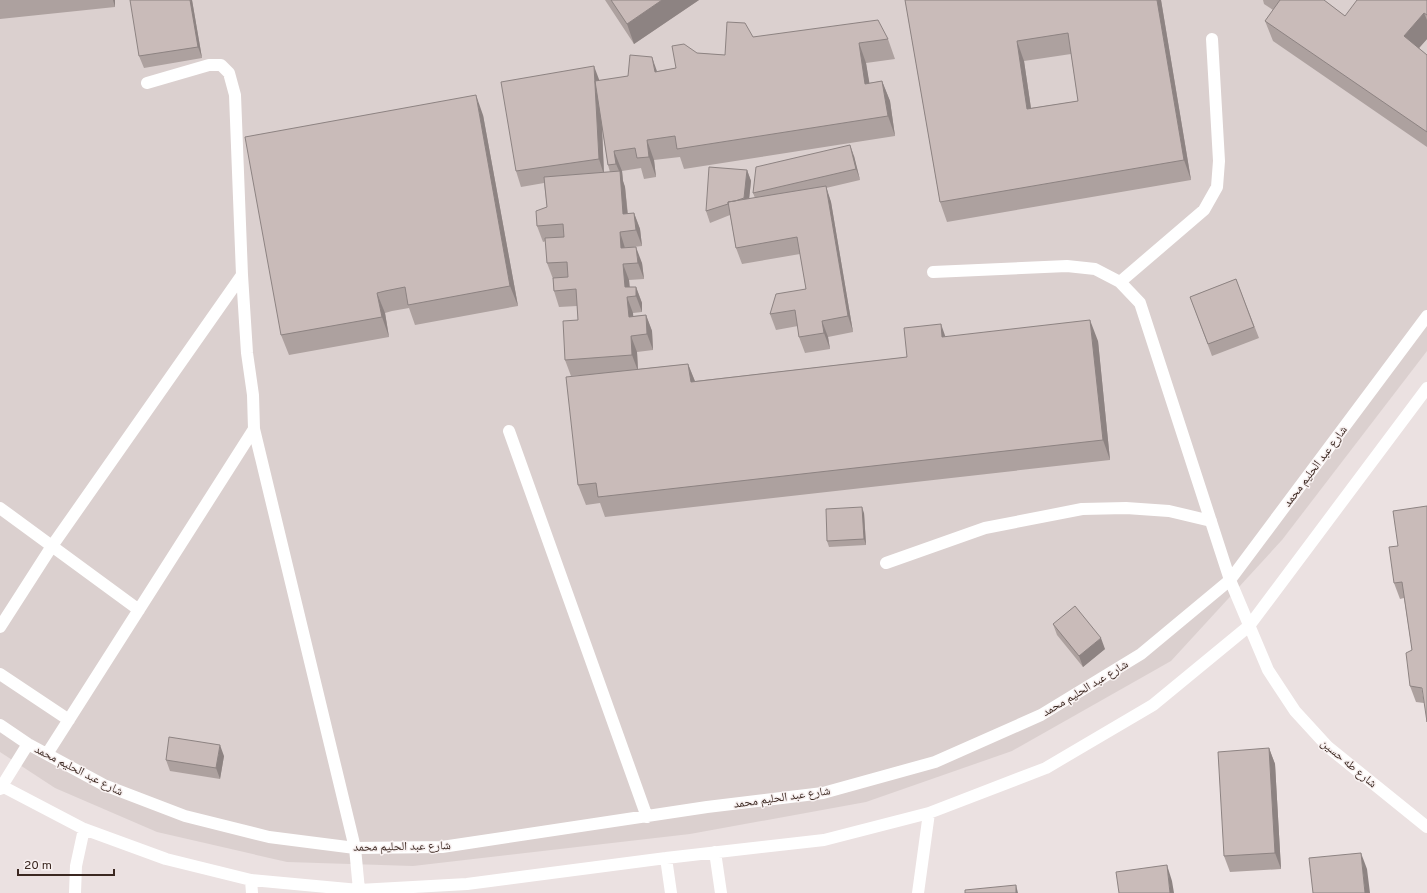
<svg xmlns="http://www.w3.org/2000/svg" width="1427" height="893" font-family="Overpass,'Noto Naskh Arabic',sans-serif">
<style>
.built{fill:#dbd0cf}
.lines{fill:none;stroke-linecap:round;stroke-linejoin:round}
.minor{stroke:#fff;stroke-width:12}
.wall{fill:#ada19f;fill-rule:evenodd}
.shaded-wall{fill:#8d8382}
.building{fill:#c9bbb9;stroke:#8d8382;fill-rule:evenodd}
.labels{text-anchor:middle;stroke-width:3;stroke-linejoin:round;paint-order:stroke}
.street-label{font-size:12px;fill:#3b2821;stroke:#f8f1f1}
</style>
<rect width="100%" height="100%" fill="#ebe1e1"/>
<path class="built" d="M 0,0 L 1427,0 L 1427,351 L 1282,540 L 1171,661 L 1012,751 L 866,802 L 690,834 L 413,866 L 287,862 L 157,832 L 55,788 L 0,752 Z"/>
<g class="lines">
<path class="minor" d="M 933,272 L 1067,266 L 1095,269 L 1120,282 L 1140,303 L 1230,580 L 1268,670 L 1295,711 L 1328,747 L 1427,827
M 1120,282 L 1204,210 L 1217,187 L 1219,161 L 1212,39
M 254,429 L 355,848 L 359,890
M 509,431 L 647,817
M 0,508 L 139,610
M 886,563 L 985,528 L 1082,509 L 1126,508 L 1169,511 L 1211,521
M 0,627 L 52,546 L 242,275
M 0,674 L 69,720
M 0,725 L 28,744 L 104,785 L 185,816 L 269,837 L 355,848 L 442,847 L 707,807 L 823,793 L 935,762 L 1041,715 L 1141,654 L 1230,580 L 1427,316
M 47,754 L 254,429 L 253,395 L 247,353 L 242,275 L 235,95 L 229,73 L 221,65 L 209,65 L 147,83
M 0,785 L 84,829 L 166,859 L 251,880 L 359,890 L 467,884 L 666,858 L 824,840 L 929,813 L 1046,768 L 1153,705 L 1249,626 L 1427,388
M 0,789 L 28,744
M 715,852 L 721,893
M 666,858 L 671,893
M 251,880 L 252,893
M 75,893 L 76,866 L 84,829
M 918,893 L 929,813"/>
</g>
<path class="wall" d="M 0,0 L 115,0 L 115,7 L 0,19 Z
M 192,0 L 202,58 L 144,68 L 139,56 Z
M 605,0 L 699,0 L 634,44 Z
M 905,0 L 1161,0 L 1191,180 L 947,222 L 940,202 ZM 1071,54 L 1078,101 L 1031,108 L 1024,61 Z
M 1263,0 L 1324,0 L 1345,16 L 1427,0 L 1427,39 L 1419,48 L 1427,55 L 1427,147 L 1273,41 L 1265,21 L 1273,10 L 1264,4 Z
M 753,37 L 888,39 L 895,59 L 866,63 L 869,83 L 882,81 L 890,101 L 895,136 L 684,169 L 680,157 L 654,160 L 656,177 L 644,179 L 641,168 L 622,171 L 623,181 L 625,187 L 628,214 L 634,213 L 640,229 L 642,246 L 625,248 L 642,263 L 644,279 L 629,280 L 630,287 L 636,287 L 642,303 L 642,312 L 633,313 L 633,316 L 646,315 L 652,331 L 653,350 L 637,352 L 638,369 L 688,364 L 695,381 L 907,357 L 945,337 L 1098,341 L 1110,460 L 605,517 L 600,503 L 586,505 L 578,485 L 587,375 L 571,376 L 565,360 L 578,320 L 577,306 L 559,307 L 554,291 L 553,279 L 547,263 L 546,241 L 543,242 L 537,226 L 547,207 L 544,183 L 521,187 L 516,171 L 599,81 L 676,68 L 697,53 L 725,55 ZM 602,128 L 608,165 L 610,172 L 604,172 Z
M 483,115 L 518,306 L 415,325 L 409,308 L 392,311 L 385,313 L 389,337 L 289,355 L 281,335 Z
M 854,156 L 860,180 L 826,188 L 831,202 L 853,332 L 828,337 L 830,349 L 805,353 L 799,337 L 798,326 L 776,330 L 770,314 L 806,289 L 800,254 L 742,264 L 736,248 L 730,215 L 710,223 L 706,211 L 747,170 L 751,181 L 749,199 L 755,198 L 753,193 Z
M 1236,279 L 1259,338 L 1212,356 L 1190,297 Z
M 864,513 L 866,545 L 829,547 L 827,541 Z
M 1398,546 L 1424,703 L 1416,702 L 1410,686 L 1412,650 L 1404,598 L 1400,599 L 1394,583 Z
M 1053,624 L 1105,649 L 1083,667 L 1057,635 Z
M 1269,748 L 1275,764 L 1281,869 L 1230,872 L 1224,856 Z
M 224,756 L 220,779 L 170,771 L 166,760 Z"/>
<path class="shaded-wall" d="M 113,0 L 115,0 L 115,7 Z
M 190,0 L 192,0 L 202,58 L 198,47 Z
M 662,0 L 699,0 L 634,44 L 627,24 Z
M 1157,0 L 1161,0 L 1191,180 L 1184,160 Z
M 1424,13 L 1427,20 L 1427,39 L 1412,56 L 1404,36 Z
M 1017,41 L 1024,61 L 1034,129 L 1027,109 Z
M 859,43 L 866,63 L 873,104 L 865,84 Z
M 652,57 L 659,77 L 655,72 Z
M 594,66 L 600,82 L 604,175 L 599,159 Z
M 882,81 L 890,101 L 895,136 L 888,116 Z
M 476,95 L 483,115 L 518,306 L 510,286 Z
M 647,140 L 654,160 L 656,177 L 649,157 Z
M 850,145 L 854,156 L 860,180 L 856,169 Z
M 614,151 L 622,171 L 623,181 L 625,187 L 629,230 L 623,214 L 620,173 L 616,164 Z
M 747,170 L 751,181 L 748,209 L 744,198 Z
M 826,186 L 831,202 L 853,332 L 848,316 Z
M 634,213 L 640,229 L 642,246 L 636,230 Z
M 620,232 L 625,248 L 621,248 Z
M 636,247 L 642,263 L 644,279 L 638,263 Z
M 623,264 L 629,280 L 630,296 L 625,287 Z
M 636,287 L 642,303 L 642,312 L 636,296 Z
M 377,293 L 385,313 L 389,337 L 382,317 Z
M 627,297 L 633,313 L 635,333 L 629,317 Z
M 646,315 L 652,331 L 653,350 L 647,334 Z
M 1090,320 L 1098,341 L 1110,460 L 1103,440 Z
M 822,321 L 828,337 L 830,349 L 824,333 Z
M 941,324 L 948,344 L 942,337 Z
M 631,336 L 637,352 L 638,371 L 632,355 Z
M 688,364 L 696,384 L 691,382 Z
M 862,507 L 864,513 L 866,545 L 864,539 Z
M 1101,638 L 1105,649 L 1083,667 L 1079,656 Z
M 220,745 L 224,756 L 220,779 L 216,768 Z
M 1269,748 L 1275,764 L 1281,869 L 1275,853 Z
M 1361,853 L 1367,869 L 1370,893 L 1365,893 Z
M 1167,865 L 1172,881 L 1174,893 L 1170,893 Z
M 1016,885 L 1018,893 L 1016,893 Z"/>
<path class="building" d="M 130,0 L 190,0 L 198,47 L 139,56 Z
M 611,0 L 662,0 L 627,24 Z
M 905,0 L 1157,0 L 1184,160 L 940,202 ZM 1068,33 L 1078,101 L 1027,109 L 1017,41 Z
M 1280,0 L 1324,0 L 1345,16 L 1357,0 L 1427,0 L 1427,15 L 1424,13 L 1404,36 L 1427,55 L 1427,132 L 1265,21 Z
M 878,20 L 888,39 L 859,43 L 865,84 L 882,81 L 888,116 L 677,149 L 675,136 L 647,140 L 649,157 L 637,158 L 635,148 L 614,151 L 616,164 L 608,165 L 595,81 L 628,76 L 630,55 L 652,57 L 655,72 L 676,68 L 672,46 L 684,44 L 697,53 L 725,55 L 727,22 L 745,23 L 753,37 Z
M 594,66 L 599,159 L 516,171 L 501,82 Z
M 476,95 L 510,286 L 408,305 L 405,287 L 385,291 L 377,293 L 382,317 L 281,335 L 245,137 Z
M 850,145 L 856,169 L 753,193 L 756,167 Z
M 709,167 L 747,170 L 744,198 L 735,201 L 728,202 L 728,204 L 706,211 Z
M 620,171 L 623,214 L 634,213 L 636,230 L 620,232 L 621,248 L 636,247 L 638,263 L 623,264 L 625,287 L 636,287 L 636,296 L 627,297 L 629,317 L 646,315 L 647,334 L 631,336 L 632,355 L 565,360 L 563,321 L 578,320 L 576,289 L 554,291 L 553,278 L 568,277 L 567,262 L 547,263 L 545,238 L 564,237 L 563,224 L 537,226 L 536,211 L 547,207 L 544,177 Z
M 826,186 L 848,316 L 822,321 L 824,333 L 799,337 L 795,310 L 770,314 L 776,294 L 806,289 L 797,237 L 736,248 L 728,202 Z
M 1236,279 L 1254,327 L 1208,344 L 1190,297 Z
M 1090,320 L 1103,440 L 598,497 L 596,483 L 578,485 L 566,377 L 688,364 L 691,382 L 907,357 L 904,328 L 941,324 L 942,337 Z
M 1427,506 L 1427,722 L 1422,688 L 1410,686 L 1406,653 L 1412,650 L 1402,582 L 1394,583 L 1389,547 L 1398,546 L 1393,511 Z
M 862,507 L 864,539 L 827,541 L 826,509 Z
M 1075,606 L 1101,638 L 1079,656 L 1053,624 Z
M 169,737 L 220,745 L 216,768 L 166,760 Z
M 1269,748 L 1275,853 L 1224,856 L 1218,752 Z
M 1361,853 L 1365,893 L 1313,893 L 1309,858 Z
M 1167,865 L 1170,893 L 1119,893 L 1116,872 Z
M 1016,885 L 1016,893 L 965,893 L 965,890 Z"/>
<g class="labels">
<g class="street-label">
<text transform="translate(1315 466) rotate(-53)" y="4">شارع عبد الحليم محمد</text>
<text transform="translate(1085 688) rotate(-31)" y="4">شارع عبد الحليم محمد</text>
<text transform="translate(1349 763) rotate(40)" y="4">شارع طه حسين</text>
<text transform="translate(79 770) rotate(27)" y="4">شارع عبد الحليم محمد</text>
<text transform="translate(782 797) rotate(-8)" y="4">شارع عبد الحليم محمد</text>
<text transform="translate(402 846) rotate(-1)" y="4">شارع عبد الحليم محمد</text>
</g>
</g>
<path d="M18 869v6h96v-6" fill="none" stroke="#3b2821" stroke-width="2"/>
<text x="24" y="869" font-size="12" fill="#3b2821" stroke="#f8f1f1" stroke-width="3" paint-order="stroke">20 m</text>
</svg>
